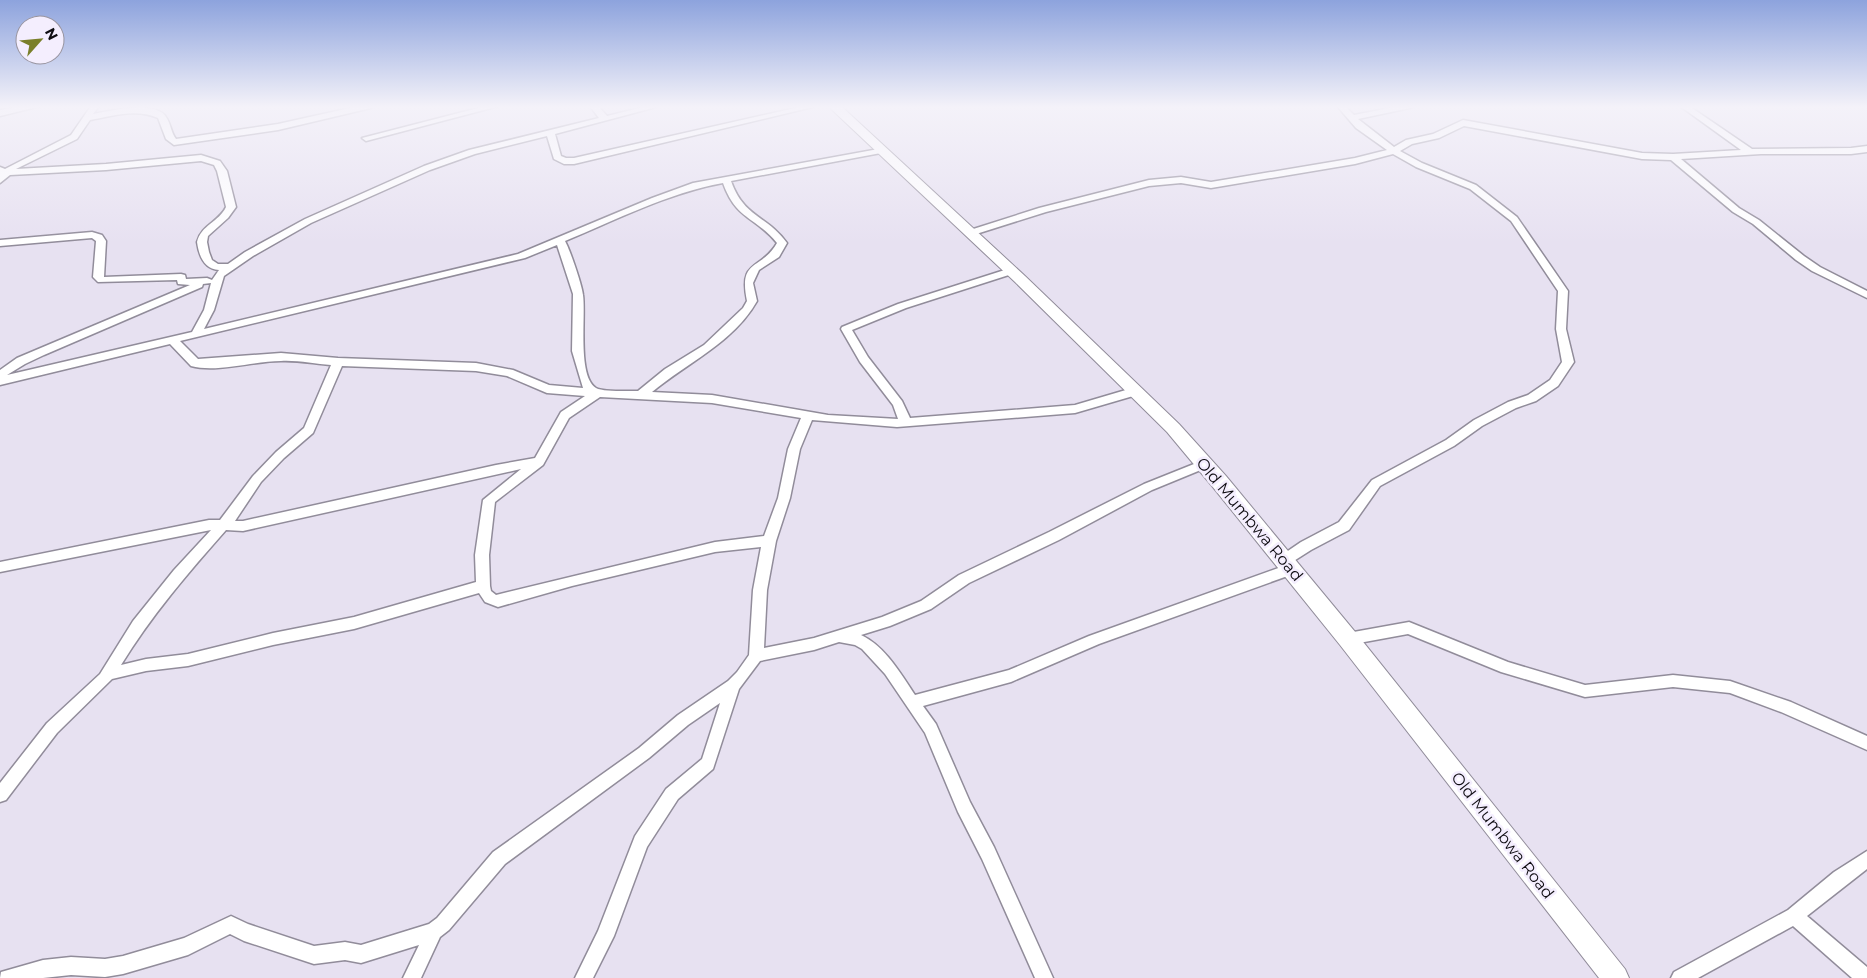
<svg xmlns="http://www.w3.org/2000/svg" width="1867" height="978" font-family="Montserrat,sans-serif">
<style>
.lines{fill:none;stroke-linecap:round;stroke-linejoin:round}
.street-casing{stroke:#918c9a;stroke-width:3}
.secondary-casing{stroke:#918c9a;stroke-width:2}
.street{fill:#fff;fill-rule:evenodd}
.secondary{fill:#fff;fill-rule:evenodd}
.labels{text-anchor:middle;stroke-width:5;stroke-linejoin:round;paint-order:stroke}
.street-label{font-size:16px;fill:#0e0c11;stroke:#f4eefe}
</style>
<rect width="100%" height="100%" fill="#e7e1f1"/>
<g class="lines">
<defs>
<path id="street" d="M 26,106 L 41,106 L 0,116 L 0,110 Z
M 91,106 L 99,106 L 93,114 C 109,111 156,100 166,117 C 171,124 171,133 176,139 L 278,124 L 359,106 L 372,106 L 371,108 L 278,130 L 174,145 L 166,139 L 158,118 C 136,108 112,116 90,120 L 77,139 L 16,169 L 106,164 L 201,155 L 220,161 L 227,171 L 236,207 L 228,218 L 208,236 L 207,242 L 209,252 L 212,260 L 218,264 L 228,264 L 245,252 L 305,219 L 424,166 L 469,150 L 599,118 L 590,106 L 598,106 L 607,116 L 648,106 L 660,106 L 555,134 L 561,156 L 566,158 L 574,158 L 804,106 L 817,106 L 574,164 L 564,164 L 554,159 L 547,136 L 475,154 L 430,170 L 311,223 L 253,256 L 224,276 L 214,310 L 204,329 L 518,254 L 652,198 L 693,183 L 884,148 L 884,152 L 881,153 L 731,181 C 744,218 767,215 787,243 L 779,257 L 759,270 L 753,283 L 757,301 C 734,342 687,363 652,392 L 712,395 L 828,415 L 898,419 L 893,405 L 860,362 L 841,329 L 842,327 L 898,304 L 1011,268 L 1015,269 L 1015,273 L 906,308 L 852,330 L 868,357 L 902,401 L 910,418 L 1075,405 L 1136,387 L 1142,391 L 1140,394 L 1075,413 L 897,427 L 812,420 L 800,449 L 790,498 L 776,541 L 767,590 L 764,648 L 814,638 L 882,617 L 921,601 L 959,575 L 1049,532 L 1144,484 L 1204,460 L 1210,464 L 1208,467 L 1152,490 L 1059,540 L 969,583 L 931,609 L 890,626 L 861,635 C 885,646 901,674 915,695 L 1009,670 L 1089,636 L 1284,566 L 1279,565 L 1277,561 L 1279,557 L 1301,542 L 1339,522 L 1372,480 L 1446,440 L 1474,420 L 1508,402 L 1528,395 L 1550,380 L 1562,362 L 1556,329 L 1558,291 L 1511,221 L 1470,189 L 1416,167 L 1393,154 L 1355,164 L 1211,188 L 1181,183 L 1149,186 L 1046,212 L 973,235 L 967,235 L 967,231 L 1039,208 L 1149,180 L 1181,177 L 1211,182 L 1355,158 L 1387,150 L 1356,128 L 1337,106 L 1345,106 L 1354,115 L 1400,106 L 1414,106 L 1410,108 L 1358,119 L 1394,147 L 1406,140 L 1433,134 L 1463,120 L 1642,153 L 1673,154 L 1741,150 L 1680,106 L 1689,106 L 1752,149 L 1851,148 L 1867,146 L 1867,152 L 1851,154 L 1761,154 L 1681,159 L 1739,208 L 1759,220 L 1804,256 L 1820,267 L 1867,291 L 1867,298 L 1812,271 L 1796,260 L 1753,224 L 1733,212 L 1671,160 L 1642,159 L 1464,126 L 1439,138 L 1412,144 L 1400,151 L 1422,163 L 1476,185 L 1517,217 L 1568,291 L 1566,329 L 1574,362 L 1558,386 L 1536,401 L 1516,408 L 1482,426 L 1454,446 L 1380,486 L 1349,530 L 1311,550 L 1289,564 L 1296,565 L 1298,569 L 1296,573 L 1099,644 L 1011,682 L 923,706 L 936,724 L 970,802 L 994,847 L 1053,978 L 1035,978 L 982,859 L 958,812 L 925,733 L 885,674 L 862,649 L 855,645 L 839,642 L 814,650 L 760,661 L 739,689 L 713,769 L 678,799 L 647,847 L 614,936 L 593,978 L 575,978 L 598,931 L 635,836 L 666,789 L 702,759 L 720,703 L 688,725 L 649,758 L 505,864 L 449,930 L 440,937 L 421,978 L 403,978 L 419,945 L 361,963 L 345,960 L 314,964 L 244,941 L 230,934 L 188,955 L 123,974 L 105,977 L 71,975 L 43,978 L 0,978 L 1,972 L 43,960 L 71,957 L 105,959 L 123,956 L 184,938 L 231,916 L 248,924 L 314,946 L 345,942 L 361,945 L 429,924 L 437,918 L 493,852 L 639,748 L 678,715 L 728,681 L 737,672 L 749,655 L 753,590 L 761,547 L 715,552 L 572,586 L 498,607 L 485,602 L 479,593 L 354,629 L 273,645 L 188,666 L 146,671 L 112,679 L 57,733 L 6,800 L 0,802 L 0,783 L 47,723 L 100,674 L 133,621 L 174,570 L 211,530 L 0,572 L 0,562 L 209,520 L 220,520 L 253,476 L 276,452 L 304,428 L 331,365 C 315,364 297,360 281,361 C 253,361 217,373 191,366 L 170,344 L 0,385 L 0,370 L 17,358 L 190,285 L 178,284 L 177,280 L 98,282 L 93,277 L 96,241 L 92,238 L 0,246 L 0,240 L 92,232 L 102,235 L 106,241 L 104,277 L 181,274 L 185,275 L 186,279 L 207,278 L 212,280 L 219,270 C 204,269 199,256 197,242 C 201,225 219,222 226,207 L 217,171 L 214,165 L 201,161 L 106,170 L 10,175 L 0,183 L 0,167 L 5,169 L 71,135 ZM 723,183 C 736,220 756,217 777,243 C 761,271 738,258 747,301 L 743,308 L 704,345 L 665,369 L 638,391 C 629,391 603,392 596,388 C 577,376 586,316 583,295 C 582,285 570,250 565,241 C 616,220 668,193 723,183 ZM 557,245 L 573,294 L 572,351 L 583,388 L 549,385 L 513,370 L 476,363 L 338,358 L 281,353 L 198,359 L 180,341 L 525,258 ZM 211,283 L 204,310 L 192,332 L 7,375 L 25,364 L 44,355 L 202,287 L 203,284 ZM 342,366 L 476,371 L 507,376 L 547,393 L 585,396 L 561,412 L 535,458 L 496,465 L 243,521 L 235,521 L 261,482 L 284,458 L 313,433 ZM 600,397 L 712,403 L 801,418 L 788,449 L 778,498 L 764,536 L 715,542 L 496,595 L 491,591 L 490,586 L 489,555 L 495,502 L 543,465 L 569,418 ZM 521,469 L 483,500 L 475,555 L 476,582 L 354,617 L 273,633 L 188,654 L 146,659 L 121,665 C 151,616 188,573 226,530 L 243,531 Z
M 486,106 L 499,106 L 366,141 L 362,138 Z
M 1409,622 L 1508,662 L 1585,685 L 1673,675 L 1730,681 L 1791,702 L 1867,736 L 1867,750 L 1781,712 L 1730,693 L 1673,687 L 1585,697 L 1501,672 L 1408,634 L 1348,645 L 1343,643 L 1341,639 L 1343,635 L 1348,633 Z
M 1867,851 L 1867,869 L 1807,916 L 1867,967 L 1867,978 L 1852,978 L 1793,926 L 1698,978 L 1671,978 L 1674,972 L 1788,910 L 1834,872 Z"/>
<path id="secondary" d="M 828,106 L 841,106 L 1025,276 L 1179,424 L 1226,476 L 1356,633 L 1625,969 L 1629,978 L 1599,978 L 1340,645 L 1212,486 L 1167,432 L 1015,282 Z"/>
</defs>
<use href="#street" class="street-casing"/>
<use href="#secondary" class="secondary-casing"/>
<use href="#street" class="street"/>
<use href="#secondary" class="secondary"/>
</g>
<linearGradient id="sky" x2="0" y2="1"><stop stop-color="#8da3dd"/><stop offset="0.44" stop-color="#f4f2f9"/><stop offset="1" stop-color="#f4f2f9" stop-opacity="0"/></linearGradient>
<rect width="1867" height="243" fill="url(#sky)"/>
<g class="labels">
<g class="street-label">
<text transform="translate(1250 519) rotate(50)" y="6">Old Mumbwa Road</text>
<text transform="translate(1503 835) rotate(52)" y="6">Old Mumbwa Road</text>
</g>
</g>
<g transform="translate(40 40) rotate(63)"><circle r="24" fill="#f4eefe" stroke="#98949f"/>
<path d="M0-4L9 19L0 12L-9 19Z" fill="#7a7f2a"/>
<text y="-8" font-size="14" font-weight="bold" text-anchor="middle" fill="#0e0c11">N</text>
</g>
</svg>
